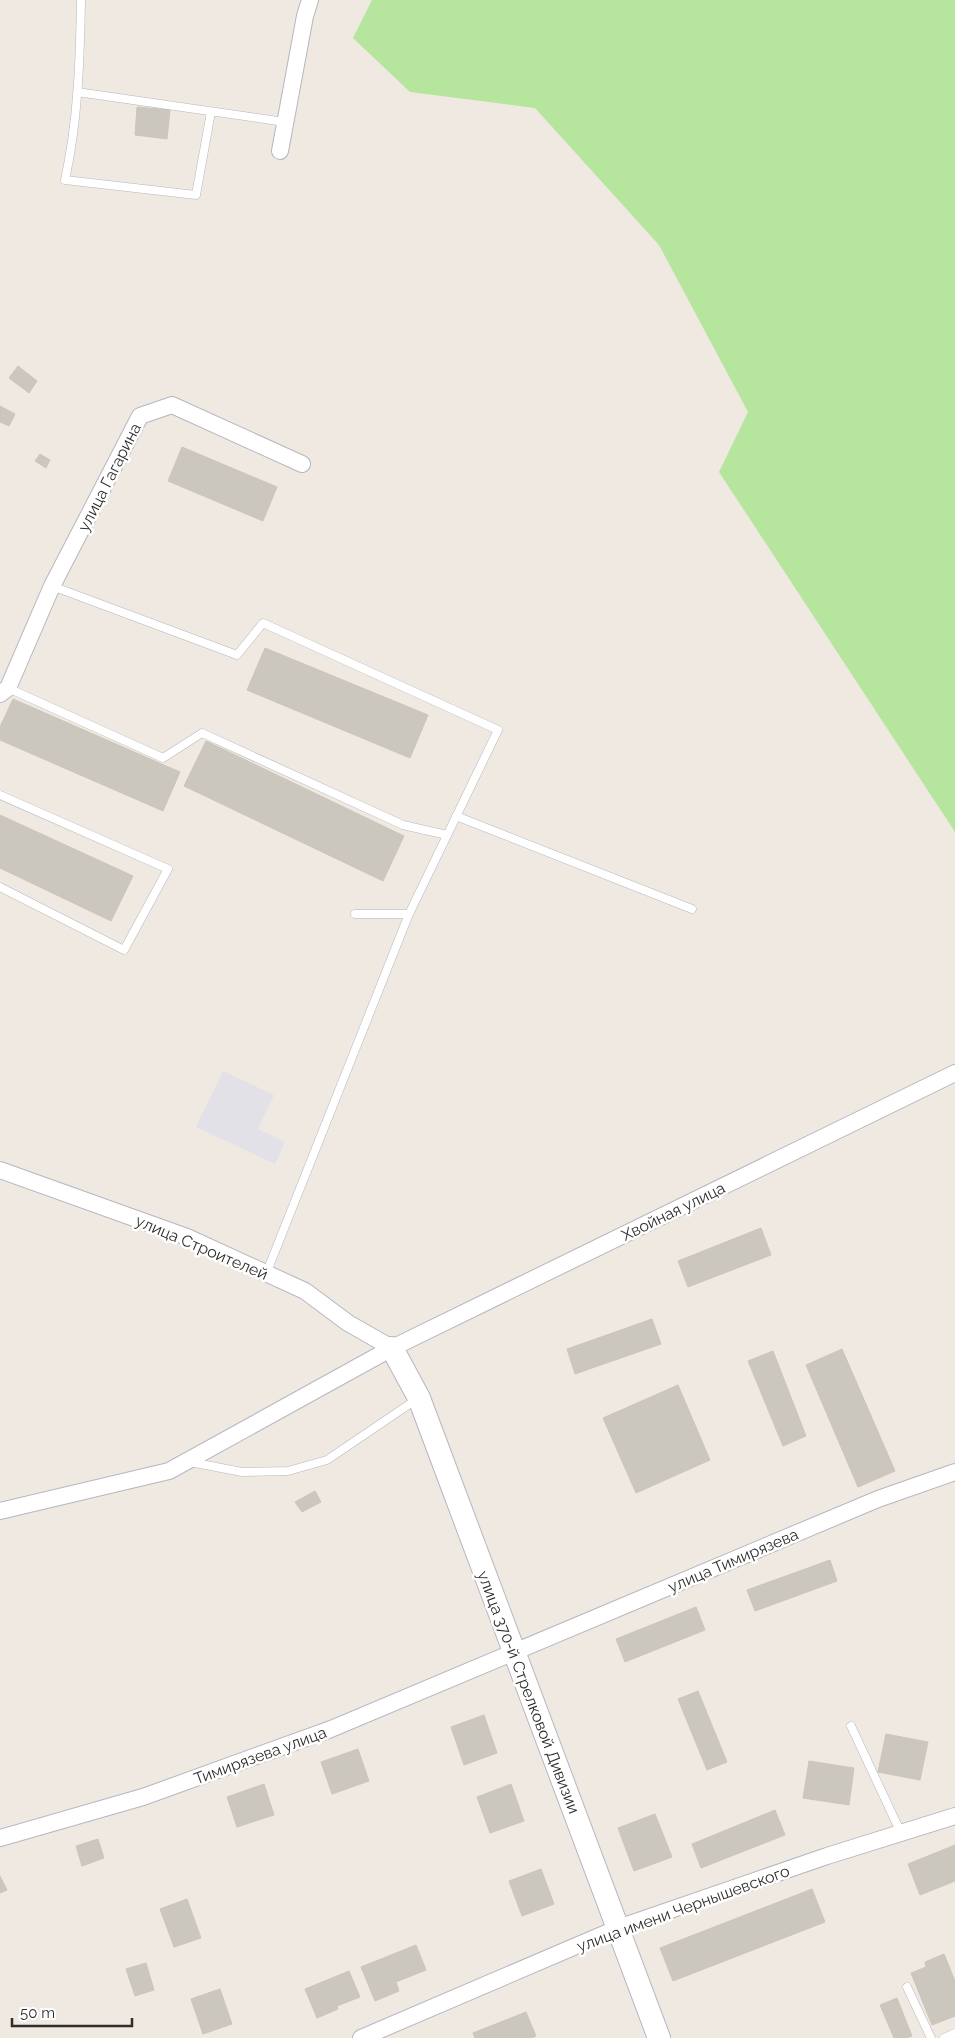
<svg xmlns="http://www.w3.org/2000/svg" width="955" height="2038" font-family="Raleway,sans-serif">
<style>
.industrial{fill:#e3e1e8}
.green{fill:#b6e59e}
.building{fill:#cbc7bf;stroke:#cbc5ba}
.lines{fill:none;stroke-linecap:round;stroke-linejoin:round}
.lane-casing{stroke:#b4b7c1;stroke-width:9}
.street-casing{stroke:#b4b7c1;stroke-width:18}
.secondary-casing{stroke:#b4b7c1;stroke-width:24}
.lane{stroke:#fff;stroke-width:8}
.street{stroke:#fff;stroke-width:16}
.secondary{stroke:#fff;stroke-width:22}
.labels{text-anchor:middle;stroke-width:5;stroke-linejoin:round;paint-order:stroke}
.street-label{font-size:16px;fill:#2e2e2e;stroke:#fff}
</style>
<rect width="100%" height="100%" fill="#efe9e1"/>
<path class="industrial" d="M 223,1071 L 274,1095 L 258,1129 L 285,1142 L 275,1164 L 196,1127 Z"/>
<path class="green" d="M 372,0 L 955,0 L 955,832 L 719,472 L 748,412 L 659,245 L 535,108 L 410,92 L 353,38 Z"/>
<path class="building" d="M 137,107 L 170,110 L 167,139 L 135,135 Z
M 18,366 L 37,381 L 29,393 L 9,378 Z
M 0,406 L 15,414 L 9,426 L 0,422 Z
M 182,447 L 277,487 L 263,521 L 168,481 Z
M 40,454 L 50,460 L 46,468 L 35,461 Z
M 265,648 L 428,715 L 410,758 L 247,690 Z
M 13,699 L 180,772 L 163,811 L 0,740 L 0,727 Z
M 206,741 L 404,836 L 383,881 L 184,786 Z
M 0,815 L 133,876 L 111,921 L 0,868 Z
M 761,1228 L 771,1255 L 688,1287 L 678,1261 Z
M 652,1319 L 661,1344 L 575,1374 L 567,1349 Z
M 842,1349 L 895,1471 L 858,1487 L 806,1365 Z
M 773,1351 L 806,1436 L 783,1446 L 748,1361 Z
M 678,1385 L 710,1460 L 636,1493 L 603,1418 Z
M 315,1491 L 321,1502 L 302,1512 L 295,1502 Z
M 830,1560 L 837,1581 L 755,1611 L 747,1590 Z
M 696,1607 L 705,1630 L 625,1662 L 616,1639 Z
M 698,1691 L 727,1762 L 707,1770 L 678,1699 Z
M 484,1715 L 497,1753 L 464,1765 L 451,1727 Z
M 886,1734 L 928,1742 L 920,1780 L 878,1772 Z
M 358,1749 L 369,1781 L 332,1794 L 321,1762 Z
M 809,1761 L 854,1768 L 849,1805 L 803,1798 Z
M 264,1784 L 274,1815 L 237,1827 L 227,1797 Z
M 511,1784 L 524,1821 L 490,1833 L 477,1797 Z
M 775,1810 L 785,1835 L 701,1868 L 692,1844 Z
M 655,1814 L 672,1857 L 634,1871 L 618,1828 Z
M 98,1839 L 104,1858 L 82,1866 L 76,1846 Z
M 955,1845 L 955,1881 L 920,1895 L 908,1864 Z
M 541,1869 L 554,1904 L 522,1916 L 509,1881 Z
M 0,1876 L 7,1890 L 0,1893 Z
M 812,1889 L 825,1922 L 673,1981 L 660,1948 Z
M 187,1899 L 201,1938 L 174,1947 L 160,1909 Z
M 416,1945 L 426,1970 L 396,1982 L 399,1991 L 375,2001 L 361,1967 Z
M 944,1954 L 955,1981 L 955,2016 L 932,2025 L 911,1973 L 926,1967 L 925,1962 Z
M 146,1963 L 154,1990 L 135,1996 L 126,1969 Z
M 349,1971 L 360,1997 L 337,2006 L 338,2009 L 317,2018 L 305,1989 Z
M 220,1989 L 232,2024 L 203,2034 L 191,1999 Z
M 897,1998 L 912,2036 L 906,2038 L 894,2038 L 880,2005 Z
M 526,2012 L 536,2036 L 532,2038 L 475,2038 L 473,2033 Z"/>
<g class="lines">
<defs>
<path id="lane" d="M 81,0 C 80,60 78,121 65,180 L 196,195 L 211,112
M 77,92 L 285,122
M 52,586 L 237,655 L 263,623 L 498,730 L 409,914 L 355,914
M 8,688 L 163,758 L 202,733 L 403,825 L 447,835
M 0,795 L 168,869 L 124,950 L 0,887
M 456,816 L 692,909
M 266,1274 L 409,914
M 190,1462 L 242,1472 L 288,1471 L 327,1460 L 417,1399
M 851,1726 L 901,1833
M 907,1987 L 931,2038
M 944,2038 L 955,2033"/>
<path id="street" d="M 280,151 L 305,16 L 310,0
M 0,694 L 8,688 L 52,586 L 140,416 L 172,405 L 302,464
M 0,1170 L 187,1237 L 305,1291 L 348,1323 L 392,1348
M 0,1511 L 169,1471 L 392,1348 L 955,1073
M 0,1838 L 143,1797 L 331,1729 L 878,1499 L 955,1472
M 361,2038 L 618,1928 L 827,1856 L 955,1816"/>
<path id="secondary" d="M 392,1348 L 419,1398 L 659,2038"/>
</defs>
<use href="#lane" class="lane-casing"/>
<use href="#street" class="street-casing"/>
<use href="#secondary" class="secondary-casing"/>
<use href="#lane" class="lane"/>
<use href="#street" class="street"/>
<use href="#secondary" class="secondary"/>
</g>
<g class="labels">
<g class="street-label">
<text transform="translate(109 477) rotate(-63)" y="6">улица Гагарина</text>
<text transform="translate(673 1211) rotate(-26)" y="6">Хвойная улица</text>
<text transform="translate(202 1247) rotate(23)" y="6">улица Строителей</text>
<text transform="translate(733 1560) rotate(-23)" y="6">улица Тимирязева</text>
<text transform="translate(529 1692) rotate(69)" y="6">улица 370-й Стрелковой Дивизии</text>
<text transform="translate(260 1755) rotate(-20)" y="6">Тимирязева улица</text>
<text transform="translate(683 1908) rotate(-20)" y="6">улица имени Чернышевского</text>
</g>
</g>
<path d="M12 2018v8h120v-8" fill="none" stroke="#2e2e2e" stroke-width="2.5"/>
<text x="20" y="2018" font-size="15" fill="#2e2e2e" stroke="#ffffff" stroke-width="4" paint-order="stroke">50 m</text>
</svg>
